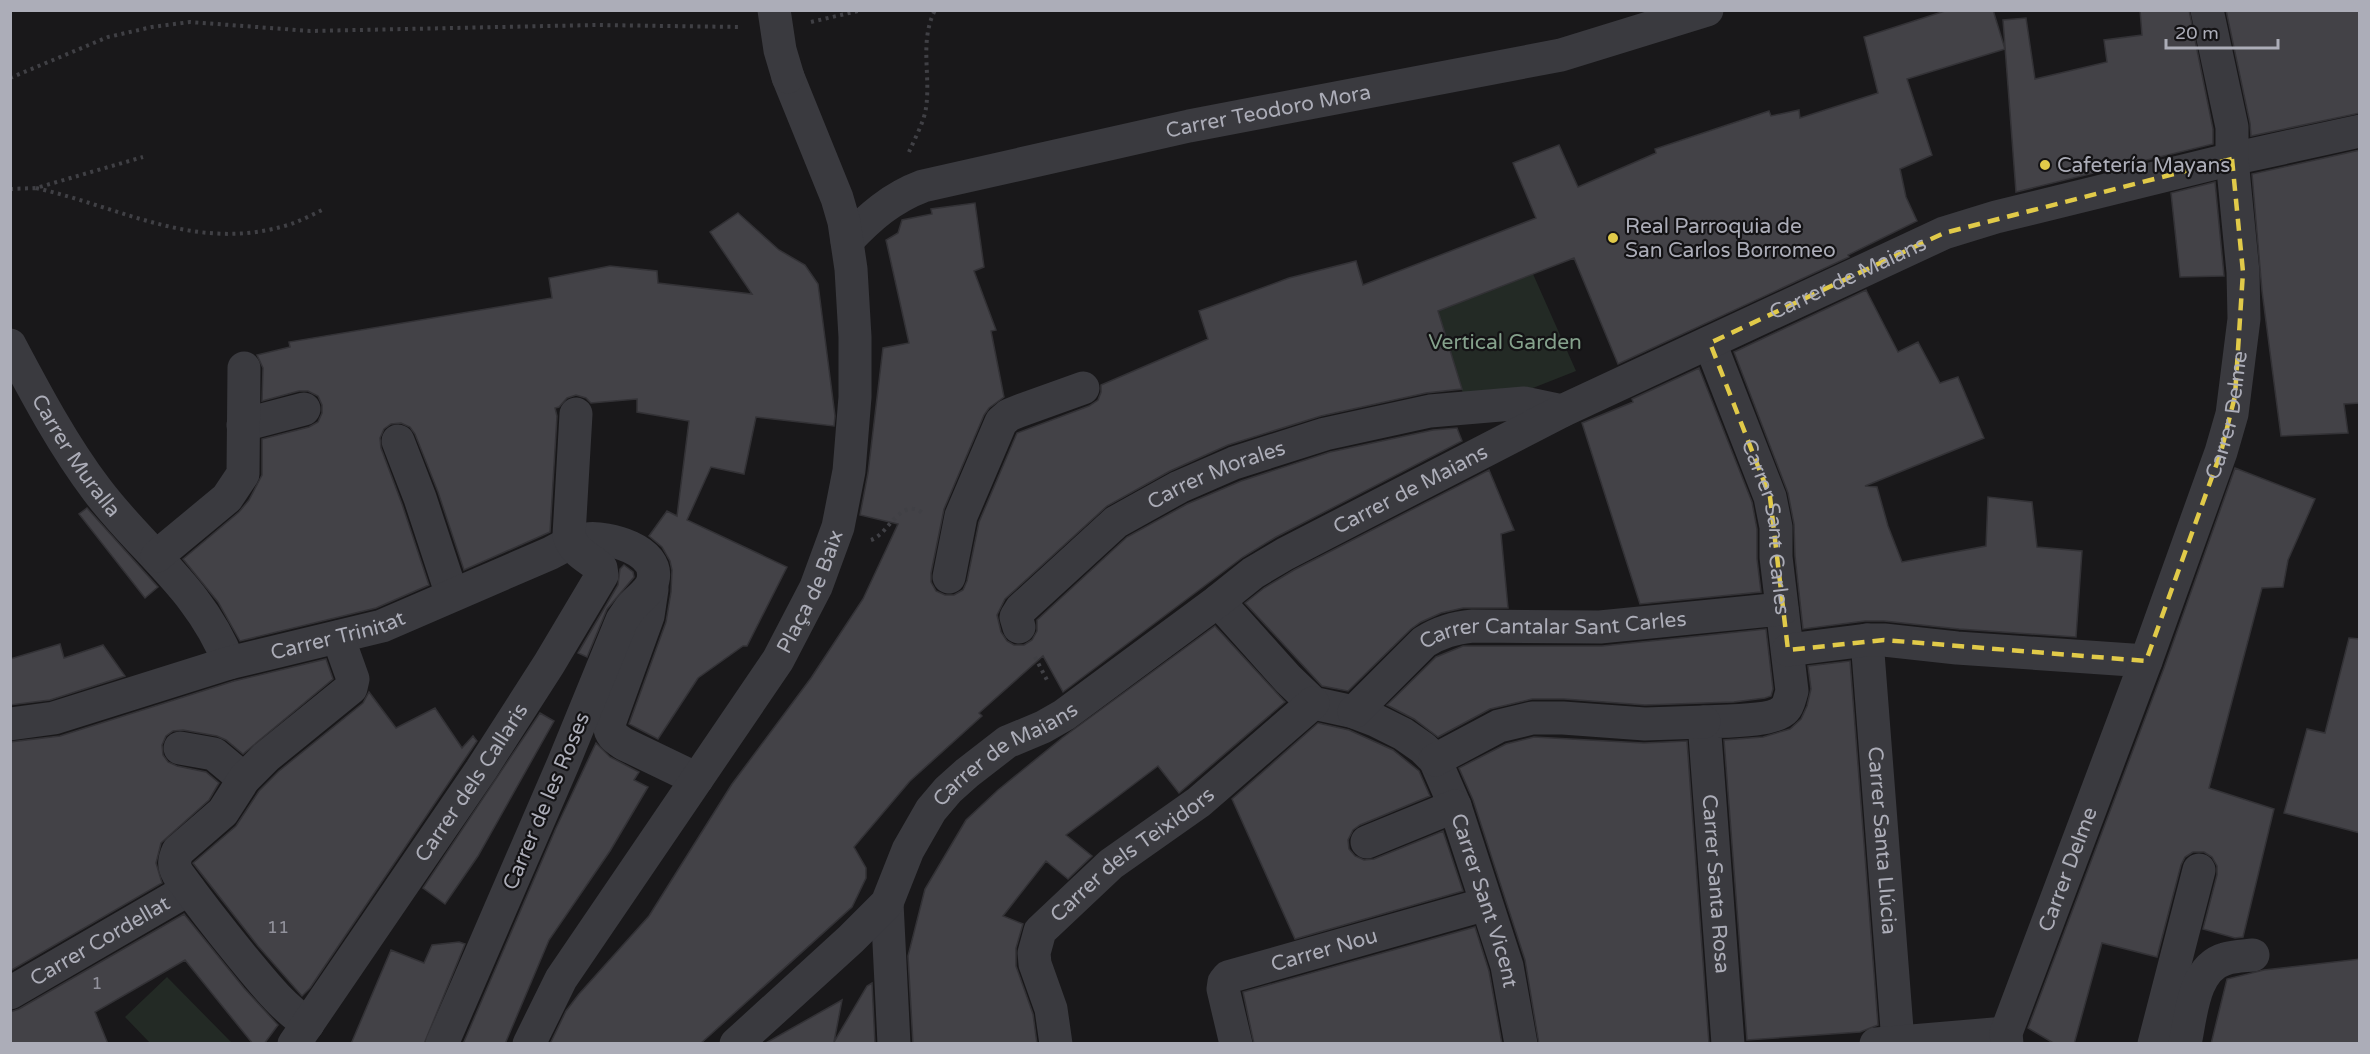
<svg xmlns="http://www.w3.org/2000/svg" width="2370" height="1054" font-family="'Varela Round',sans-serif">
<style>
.green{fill:#232a25}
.building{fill:#434247;stroke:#333236;stroke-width:1.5}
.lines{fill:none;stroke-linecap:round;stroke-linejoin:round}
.path{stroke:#404045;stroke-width:4;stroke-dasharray:3 4.5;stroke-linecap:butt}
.minor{stroke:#3a3a3f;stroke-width:33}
.minor-bridge{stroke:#3a3a3f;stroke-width:33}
.marked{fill:none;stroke:#e1ca49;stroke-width:4.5;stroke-dasharray:12 8;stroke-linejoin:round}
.poi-dot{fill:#e1ca49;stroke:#141315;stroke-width:2}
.labels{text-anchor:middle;stroke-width:4.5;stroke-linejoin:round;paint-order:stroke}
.number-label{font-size:18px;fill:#92929c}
.street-label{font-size:21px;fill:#acadb8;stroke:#141315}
.poi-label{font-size:21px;fill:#acadb8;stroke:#141315;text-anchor:start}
.park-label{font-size:21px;fill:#85a18c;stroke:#141315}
</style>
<rect width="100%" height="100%" fill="#19181a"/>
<path class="green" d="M 1533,274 L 1576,371 L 1520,393 L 1464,397 L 1438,311 Z
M 167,977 L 232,1043 L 150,1043 L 125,1017 Z"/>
<path class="building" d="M 1948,10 L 1993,10 L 2005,49 L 1907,79 L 1932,155 L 1900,169 L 1906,197 L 1917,221 L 1848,255 L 1849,257 L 1618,364 L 1574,258 L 1438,311 L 1462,389 L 1426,393 L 1321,416 L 1228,445 L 1170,471 L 1107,506 L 1005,599 L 997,615 L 1001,632 L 1007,641 L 1014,645 L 1024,645 L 1032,640 L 1037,631 L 1037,620 L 1127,537 L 1187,504 L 1241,481 L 1330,452 L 1433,430 L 1457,428 L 1462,441 L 1276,537 L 1243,557 L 1063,692 L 1043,656 L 979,713 L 982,716 L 910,781 L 854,847 L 866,868 L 866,878 L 852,907 L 700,1044 L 550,1044 L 566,1011 L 579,994 L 649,916 L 732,784 L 811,678 L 863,599 L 898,524 L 860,515 L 868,473 L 883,348 L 909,343 L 886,240 L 898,233 L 902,220 L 932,214 L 931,209 L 975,203 L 984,267 L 974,271 L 996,330 L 991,331 L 1004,397 L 989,408 L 984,415 L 944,509 L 931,573 L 931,582 L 936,591 L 945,595 L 954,595 L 963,590 L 967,581 L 979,522 L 1017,433 L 1089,406 L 1098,400 L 1101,392 L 1101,385 L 1208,339 L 1199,311 L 1289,278 L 1356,261 L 1363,285 L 1536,218 L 1513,163 L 1559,145 L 1578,187 L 1656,153 L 1655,149 L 1769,111 L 1771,116 L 1799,110 L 1800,118 L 1878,93 L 1864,37 Z
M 2140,10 L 2189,10 L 2213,129 L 2213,144 L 2016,192 L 2003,20 L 2026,18 L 2035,79 L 2107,62 L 2104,40 L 2142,35 Z
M 2226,10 L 2360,10 L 2360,113 L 2251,136 L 2250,123 Z
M 2360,150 L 2360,403 L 2344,404 L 2348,433 L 2281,436 L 2262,291 L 2252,174 Z
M 2215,182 L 2224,276 L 2180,277 L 2171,193 Z
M 738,213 L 779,250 L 805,265 L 818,284 L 835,416 L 834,426 L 756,417 L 744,474 L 711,467 L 687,520 L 787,567 L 747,646 L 743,646 L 698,678 L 658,739 L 629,724 L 666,622 L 671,592 L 672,570 L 670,561 L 662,547 L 649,536 L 667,511 L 677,516 L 689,421 L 637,412 L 637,399 L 591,403 L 586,398 L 576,395 L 567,398 L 559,407 L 555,408 L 557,416 L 550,532 L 464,570 L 438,492 L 415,434 L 410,427 L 401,423 L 391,424 L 384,429 L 380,438 L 381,448 L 402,504 L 429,585 L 376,608 L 240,641 L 218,602 L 183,559 L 239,512 L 249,500 L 262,475 L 262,439 L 309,427 L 318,422 L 322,413 L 322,405 L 318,396 L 308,391 L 299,391 L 262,401 L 263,368 L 257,355 L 290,347 L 289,342 L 552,298 L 549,278 L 610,266 L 657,271 L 658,283 L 752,294 L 710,232 Z
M 1866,290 L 1898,352 L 1918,342 L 1940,383 L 1958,377 L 1984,438 L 1865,486 L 1877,487 L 1888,526 L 1902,562 L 1986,546 L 1988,497 L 2032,502 L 2037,547 L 2082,551 L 2076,637 L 1959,629 L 1884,621 L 1865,621 L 1803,629 L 1795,556 L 1794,524 L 1788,493 L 1734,352 Z
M 1699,368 L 1752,502 L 1757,529 L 1757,559 L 1761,592 L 1640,604 L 1582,423 L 1633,402 L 1632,399 Z
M 2235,468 L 2315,499 L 2288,560 L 2283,587 L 2262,588 L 2209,788 L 2274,809 L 2243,937 L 2235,938 L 2203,929 L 2217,875 L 2217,866 L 2212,857 L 2204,852 L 2193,852 L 2185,857 L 2181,865 L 2157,957 L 2102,943 L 2074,1044 L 2055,1044 L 2028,1028 L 2164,668 Z
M 1489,470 L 1514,530 L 1501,534 L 1508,608 L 1463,608 L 1441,613 L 1421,622 L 1411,629 L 1348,691 L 1322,686 L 1245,603 L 1264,588 L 1294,570 Z
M 87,508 L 158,587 L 145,598 L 79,514 Z
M 624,565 L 633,572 L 634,577 L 607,609 L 587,657 L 578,653 L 618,585 L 620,569 Z
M 1215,626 L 1285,702 L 1179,793 L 1158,766 L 1117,797 L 1066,835 L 1092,856 L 1068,879 L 1046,861 L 1003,916 L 1023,924 L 1016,948 L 1016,966 L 1033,1014 L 1037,1044 L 913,1044 L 908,956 L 925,889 L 966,820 L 998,790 L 1062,738 Z
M 1766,629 L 1773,689 L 1771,696 L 1765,698 L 1734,702 L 1645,705 L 1564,699 L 1532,699 L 1490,709 L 1438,737 L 1414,719 L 1387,705 L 1436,657 L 1463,646 L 1602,646 Z
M 2349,638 L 2360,639 L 2360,833 L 2284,813 L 2307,729 L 2325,733 Z
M 60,644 L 64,658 L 103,645 L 125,676 L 50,700 L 10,705 L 10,659 Z
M 326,659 L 333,679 L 243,754 L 226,740 L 217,736 L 183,730 L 173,731 L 166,736 L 162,745 L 163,755 L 168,762 L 177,766 L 206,772 L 219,783 L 209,800 L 161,843 L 156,863 L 162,883 L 10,971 L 10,742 L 60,736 L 234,681 Z
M 1850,661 L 1878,1025 L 1860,1032 L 1747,1040 L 1724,740 L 1763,737 L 1790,729 L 1801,719 L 1807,706 L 1811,689 L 1808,666 Z
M 369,692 L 396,728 L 435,708 L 462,748 L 473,736 L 477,741 L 310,988 L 302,996 L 258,946 L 193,863 L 236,826 L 259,791 L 279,771 L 363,703 Z
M 540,713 L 554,721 L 478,856 L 445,904 L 423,888 Z
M 1318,723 L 1349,730 L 1393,750 L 1419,771 L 1430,796 L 1360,825 L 1353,830 L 1348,840 L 1349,849 L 1355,856 L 1364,860 L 1374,859 L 1443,831 L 1463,891 L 1295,939 L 1232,799 Z
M 1534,737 L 1644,743 L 1687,741 L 1709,1044 L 1539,1044 L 1525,960 L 1473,800 L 1459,768 L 1506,744 Z
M 596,743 L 610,757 L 639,772 L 634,780 L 648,787 L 610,851 L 549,940 L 505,1044 L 463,1044 L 556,828 Z
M 184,914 L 244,988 L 278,1025 L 264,1044 L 253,1044 L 185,960 L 95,1012 L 108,1044 L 10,1044 L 10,1012 L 19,1009 Z
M 1475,927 L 1489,971 L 1502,1044 L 1254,1044 L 1243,992 Z
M 459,942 L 465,944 L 424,1044 L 351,1044 L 391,950 L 424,963 L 432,945 Z
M 2360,959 L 2360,1044 L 2211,1044 L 2227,979 L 2264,970 Z
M 872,983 L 875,1044 L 764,1044 L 842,1000 L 834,1042 L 867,986 Z"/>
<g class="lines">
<path class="path" d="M 811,22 L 862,10
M 10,78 L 108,37 L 152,27 L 190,22 L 310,31 L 596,25 L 741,27
M 909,152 C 915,138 924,122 926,108 C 931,74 919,42 935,10
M 36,188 C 124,208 198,254 291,224 C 302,220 314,214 324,209
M 10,189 L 36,188 L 143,157
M 871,540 C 889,534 901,495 924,514
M 1035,657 L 1048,682"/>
<g class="minor">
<path id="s1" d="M 847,241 C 870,217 891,198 923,186 L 1189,126 L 1561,55 L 1707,10"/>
<path id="s2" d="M 1710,343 L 1770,497 L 1776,527 L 1776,557 L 1792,691 C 1790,697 1789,705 1785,709 C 1774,722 1722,721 1704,722 L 1728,1044"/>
<path id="s3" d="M 10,345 C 36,394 63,445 97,490 C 142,550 201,589 229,663"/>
<path d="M 243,425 L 304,409"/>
<path d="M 398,441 L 420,498 L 452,595"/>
<path d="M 157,556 L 227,498 L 243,474 L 244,368"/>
<path d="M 949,577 L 961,516 L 1001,422 L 1009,415 L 1019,411 L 1083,388"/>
<path d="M 652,589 L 648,616 L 609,724 C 610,735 615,738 624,744 L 697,779"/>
<path id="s4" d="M 1218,601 L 1288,679 L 1313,703 L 1354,712 L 1375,720 L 1403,734 L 1423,748 L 1435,760 L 1455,806 L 1507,966 L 1521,1044"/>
<path id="s5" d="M 1019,627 L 1016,617 L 1021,609 L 1116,522 L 1179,487 L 1234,463 L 1325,434 L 1430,411 L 1524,403 L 1562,411"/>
<path id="s6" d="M 1867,640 L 1898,1042"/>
<path d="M 1788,650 L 1867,640 L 1884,640 L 1957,648 L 2146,661"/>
<path id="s7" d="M 1354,712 L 1424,642 C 1440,632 1454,628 1473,626 L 1600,627 L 1782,609"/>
<path id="s8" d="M 10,724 L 54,718 L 229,663 L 382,626 L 551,553 C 562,547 573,540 586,539 C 608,536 660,550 653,580 C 651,591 640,597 633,605 C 629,609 626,615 622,620 L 563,764 L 442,1044"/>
<path d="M 180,748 L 214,754 L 244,779"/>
<path d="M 1435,760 L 1499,726 L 1532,718 L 1563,718 L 1645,724 L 1704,722"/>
<path d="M 1367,842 L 1455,806"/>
<path d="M 887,903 L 894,1044"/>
<path id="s9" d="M 10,993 L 189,889"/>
<path d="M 308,1024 C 282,1007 263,982 243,958 C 221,931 199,903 178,874 C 173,865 174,860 178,851 L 223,812 L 244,779 L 266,757 L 351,688 L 353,679 L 338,637"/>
<path id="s10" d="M 294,1044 L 481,770 L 549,664 L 602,575 L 601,568 C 588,557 574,553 569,535 L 576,414"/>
<path id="s11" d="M 529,1044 L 561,979 L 778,660 L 816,587 L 838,527 L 849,471 L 855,397 L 855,337 L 851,269 L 844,222 L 837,198 L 788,77"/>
<path id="s12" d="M 736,1044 L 851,939 L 887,903 L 908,850 L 931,810 L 948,790 L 967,773 L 1007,742 L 1043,727 L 1064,715 L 1218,601 L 1253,573 L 1285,554 L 1562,411 L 1944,233 L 1996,217 L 2232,159 L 2360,131"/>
<path id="s13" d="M 1056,1044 L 1051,1009 L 1035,964 L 1034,953 L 1040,931 L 1111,864 L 1199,802 L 1313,703"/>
<path id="s14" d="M 1236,1044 L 1223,989 L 1224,982 L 1228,977 L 1486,904"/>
<path d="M 1876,1044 L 2006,1033"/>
<path id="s15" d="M 2007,1044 L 2006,1033 L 2146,661 L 2221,452 L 2232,414 L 2244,319 L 2243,272 L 2232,159 L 2232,127 L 2207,10"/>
<path d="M 2154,1044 L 2199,870"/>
<path d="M 2185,1044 C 2191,1017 2193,968 2225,959 C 2234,956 2244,956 2253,955"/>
</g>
<path class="minor-bridge" d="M 774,10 L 780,50 L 788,77"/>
</g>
<path class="marked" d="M 2232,159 L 2243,272 L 2235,396 L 2221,452 L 2146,661 L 1884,640 L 1788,650 L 1770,497 L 1710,343 L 1944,233 Z"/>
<g class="poi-dot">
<circle cx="2045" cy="165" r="6"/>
<circle cx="1613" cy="238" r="6"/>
</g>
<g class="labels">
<g class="number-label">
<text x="278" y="933">11</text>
<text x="97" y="989">1</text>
</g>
<g class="street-label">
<text dy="7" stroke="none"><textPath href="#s1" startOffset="448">Carrer Teodoro Mora</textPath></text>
<text dy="7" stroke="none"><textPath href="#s12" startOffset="1376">Carrer de Maians</textPath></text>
<text dy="7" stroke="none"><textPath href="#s15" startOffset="668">Carrer Delme</textPath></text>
<text dy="7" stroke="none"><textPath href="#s3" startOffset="129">Carrer Muralla</textPath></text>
<text dy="7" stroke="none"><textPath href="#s5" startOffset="260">Carrer Morales</textPath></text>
<text dy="7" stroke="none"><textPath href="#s12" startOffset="890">Carrer de Maians</textPath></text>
<text dy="7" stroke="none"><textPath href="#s2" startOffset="194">Carrer Sant Carles</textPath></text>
<text dy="7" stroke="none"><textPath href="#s11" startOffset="534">Plaça de Baix</textPath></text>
<text dy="7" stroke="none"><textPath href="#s8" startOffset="340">Carrer Trinitat</textPath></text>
<text dy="7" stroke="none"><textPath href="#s7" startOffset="230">Carrer Cantalar Sant Carles</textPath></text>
<text dy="7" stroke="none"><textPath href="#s12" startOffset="404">Carrer de Maians</textPath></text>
<text dy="7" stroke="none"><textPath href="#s10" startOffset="316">Carrer dels Callaris</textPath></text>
<text transform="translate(546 801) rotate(-67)" y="7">Carrer de les Roses</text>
<text dy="7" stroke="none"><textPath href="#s6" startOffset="201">Carrer Santa Llúcia</textPath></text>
<text dy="7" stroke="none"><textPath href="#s13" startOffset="237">Carrer dels Teixidors</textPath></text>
<text dy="7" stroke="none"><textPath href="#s15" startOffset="186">Carrer Delme</textPath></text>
<text dy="7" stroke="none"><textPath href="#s2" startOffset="626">Carrer Santa Rosa</textPath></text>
<text dy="7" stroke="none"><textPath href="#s4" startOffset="426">Carrer Sant Vicent</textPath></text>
<text dy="7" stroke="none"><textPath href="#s9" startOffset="104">Carrer Cordellat</textPath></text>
<text dy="7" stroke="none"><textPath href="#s14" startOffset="170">Carrer Nou</textPath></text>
</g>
<g class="poi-label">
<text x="2057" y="172">Cafetería Mayans</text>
<text x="1625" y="233">Real Parroquia de<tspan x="1625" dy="24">San Carlos Borromeo</tspan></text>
</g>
<g class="park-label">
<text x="1505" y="349">Vertical Garden</text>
</g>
</g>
<rect width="2370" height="1054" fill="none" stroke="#acadb8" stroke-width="24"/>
<path d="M2166 39v9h112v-9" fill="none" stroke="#acadb8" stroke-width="3"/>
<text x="2175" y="39" font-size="18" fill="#acadb8" stroke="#141315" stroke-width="4.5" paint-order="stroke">20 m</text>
</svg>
